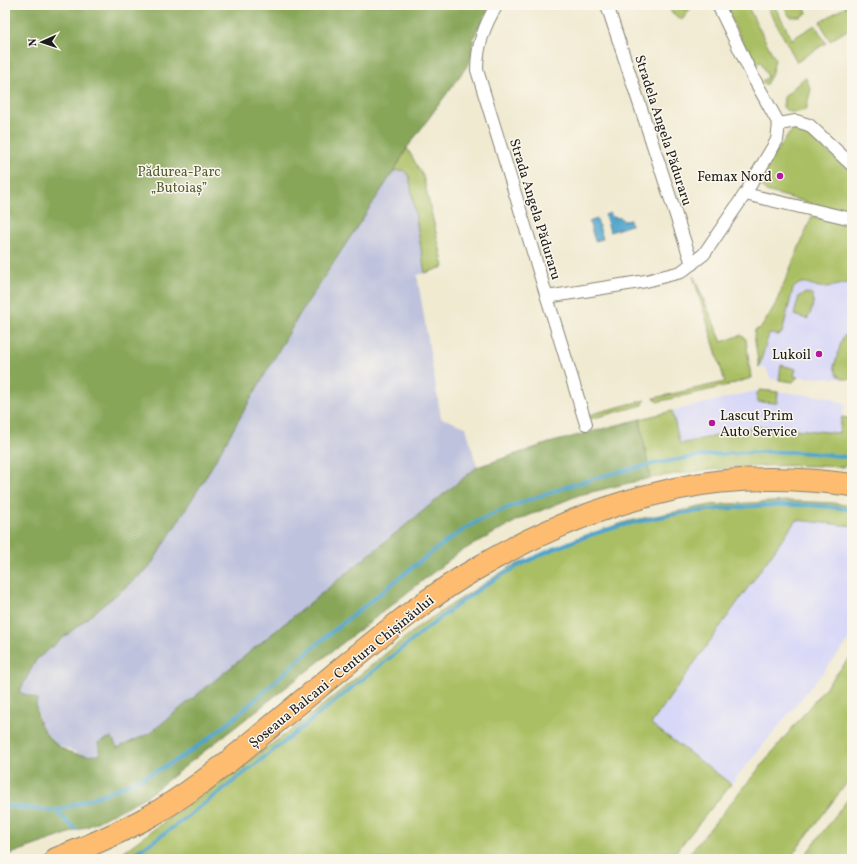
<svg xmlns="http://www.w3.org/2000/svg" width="857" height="864" font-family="Vollkorn,serif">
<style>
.built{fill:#d7d7f8}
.industrial{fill:#bfc2dd}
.green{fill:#aabf63;stroke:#636e40}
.forest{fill:#87a659;stroke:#52613a}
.water{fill:#50a5cc;stroke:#366074}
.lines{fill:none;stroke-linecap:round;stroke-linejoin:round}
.stream{stroke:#50a5cc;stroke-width:4}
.street-casing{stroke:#868376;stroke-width:14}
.highway-casing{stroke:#868376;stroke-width:24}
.street{stroke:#fff;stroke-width:12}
.highway{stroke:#fdbc6f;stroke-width:22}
.poi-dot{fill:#b5179e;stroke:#fbf7ec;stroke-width:1.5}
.labels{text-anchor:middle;stroke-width:3;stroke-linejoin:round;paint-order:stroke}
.street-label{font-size:14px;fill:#1c1c1c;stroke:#fbf7ec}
.park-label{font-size:14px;fill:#555d38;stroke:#fbf7ec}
.poi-label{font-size:14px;fill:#1c1c1c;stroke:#fbf7ec;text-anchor:end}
</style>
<rect width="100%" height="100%" fill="#fbf7ec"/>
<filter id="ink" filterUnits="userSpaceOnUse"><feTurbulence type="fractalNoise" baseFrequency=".025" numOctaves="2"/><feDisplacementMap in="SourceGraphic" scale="8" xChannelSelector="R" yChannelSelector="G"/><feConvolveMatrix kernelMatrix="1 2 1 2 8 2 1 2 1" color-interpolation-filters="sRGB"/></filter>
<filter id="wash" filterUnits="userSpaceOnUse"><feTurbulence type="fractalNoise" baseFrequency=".012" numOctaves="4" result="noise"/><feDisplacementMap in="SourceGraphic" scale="16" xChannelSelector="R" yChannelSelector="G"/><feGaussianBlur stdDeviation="0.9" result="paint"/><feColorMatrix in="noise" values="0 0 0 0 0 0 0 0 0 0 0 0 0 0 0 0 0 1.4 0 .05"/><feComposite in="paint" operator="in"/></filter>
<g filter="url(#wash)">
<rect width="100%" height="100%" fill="#f0ead1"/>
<path class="built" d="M 852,282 L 852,379 L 798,377 L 793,382 L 771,379 L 766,368 L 759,367 L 769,334 L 778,335 L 793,289 L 800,284 L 808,283 L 819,287 Z
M 760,390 L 828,397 L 847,405 L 844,408 L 839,433 L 759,426 L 680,444 L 672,411 Z
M 796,520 L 852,526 L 852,637 L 731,784 L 651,725 Z"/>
<path class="industrial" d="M 403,170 L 409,175 L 425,273 L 417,275 L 441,418 L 466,427 L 477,467 L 150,733 L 116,749 L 112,737 L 100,755 L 83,755 L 56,744 L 42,728 L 36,705 L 19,692 L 36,660 L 149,568 L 204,480 L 301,312 L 394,171 Z"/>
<path class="green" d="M 676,5 L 685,10 L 688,5 L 693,5 L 682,20 L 670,11 Z
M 724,5 L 747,5 L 775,59 L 771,76 L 765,86 L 762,81 L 768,77 L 761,62 L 754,65 Z
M 766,5 L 774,5 L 792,39 L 815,25 L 826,43 L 797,62 Z
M 783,5 L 791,7 L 803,5 L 807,13 L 800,17 L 790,17 Z
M 848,5 L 852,5 L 852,27 L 830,41 L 820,22 Z
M 805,77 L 811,89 L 806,110 C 797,112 790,115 783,107 L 784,97 Z
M 795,128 L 800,129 L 852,172 L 852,215 L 766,191 C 763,187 760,185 761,180 C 761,173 789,131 795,128 Z
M 407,148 L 423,176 L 444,267 L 425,273 L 409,175 L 403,170 L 394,171 Z
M 812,216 L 852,226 L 852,282 C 842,284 829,288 820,287 C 809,286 804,277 793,289 L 782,333 L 778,335 L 769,334 L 759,367 L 754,336 L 755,330 L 761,328 L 775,305 Z
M 693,275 L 722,342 L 741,335 L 746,339 L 751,378 L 726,386 L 657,402 L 654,398 L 725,382 Z
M 806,293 L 813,295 C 814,302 812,313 807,319 L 794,315 L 799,296 Z
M 852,332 L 852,379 L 844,379 L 838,376 L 834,367 L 842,339 L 844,336 Z
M 781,365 L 796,369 L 794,376 L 798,377 L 793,382 L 779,380 Z
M 760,390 L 778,392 L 777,403 L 758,402 L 756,395 Z
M 645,400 L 643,405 L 590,419 L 588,415 Z
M 672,411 L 680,444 L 759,426 L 839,433 L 842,417 L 849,418 L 849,427 L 847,431 L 852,434 L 852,460 L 843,467 C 778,463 715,467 650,478 L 640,419 Z
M 788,501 L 833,503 L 852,506 L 852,526 L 796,520 L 651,724 L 731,784 L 670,859 L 106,859 L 120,854 L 301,723 L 422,624 L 508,568 L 577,538 L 629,521 L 711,505 Z
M 852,655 L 852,776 L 789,859 L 685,859 Z
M 852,794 L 852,859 L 802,859 Z"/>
<path class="forest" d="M 5,5 L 491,5 L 474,37 L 470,62 L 407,148 L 394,171 L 301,312 L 204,480 L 149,568 L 36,660 L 19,692 L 37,699 C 32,726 56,753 84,755 C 89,756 94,755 100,755 L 98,743 L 112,737 L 117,748 L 150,733 L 477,467 L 549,443 L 640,419 L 650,478 L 579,495 L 518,520 L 458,553 L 147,796 L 89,826 L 5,856 Z"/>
<path class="water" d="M 610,213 L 612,217 L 621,218 L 624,221 L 630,220 L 631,225 L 610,232 L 605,215 Z
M 597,219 L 603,239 L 595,241 L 589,222 Z"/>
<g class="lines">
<path class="stream" d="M 5,806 L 56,811 L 75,829
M 56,811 C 99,797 141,781 180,758 C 223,732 263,692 301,658 C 323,638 347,620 371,601 C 403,575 436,547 471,525 C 491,513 515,505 537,497 C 635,461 742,442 846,457
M 108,856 L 112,859
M 124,859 C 161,839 196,810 230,784 C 289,739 346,692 405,646 C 433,624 461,600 492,581 C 560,539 639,516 718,509 C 763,505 807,502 852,510"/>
</g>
</g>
<g filter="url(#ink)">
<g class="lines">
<defs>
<path id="street" d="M 497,5 C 484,25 477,46 477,70 L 586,424
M 607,5 L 692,264
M 718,5 L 753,77 L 779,124 L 777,140 L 745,194
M 779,124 L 796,121 L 809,125 L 852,165
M 547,297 L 646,281 L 681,272 L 704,254 L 745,194 L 852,219"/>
<path id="highway" d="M 56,859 C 92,845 126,830 159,811 C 215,777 263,732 314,691 C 367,648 421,600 481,566 C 540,531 608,504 675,489 C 733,476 794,477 852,485"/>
</defs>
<use href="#street" class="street-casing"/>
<use href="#highway" class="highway-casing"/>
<use href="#street" class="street"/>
<use href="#highway" class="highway"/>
</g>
</g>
<g class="poi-dot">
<circle cx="780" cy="176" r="4"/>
<circle cx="819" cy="354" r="4"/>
<circle cx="712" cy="423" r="4"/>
</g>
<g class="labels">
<g class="street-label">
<text transform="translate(664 130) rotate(72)" y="5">Stradela Angela Păduraru</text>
<text transform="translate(536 209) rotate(73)" y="5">Strada Angela Păduraru</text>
<text transform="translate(341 671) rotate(-39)" y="5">Șoseaua Balcani - Centura Chișinăului</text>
</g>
<g class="park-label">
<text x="179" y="176">Pădurea-Parc<tspan x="179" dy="16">„Butoiaș”</tspan></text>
</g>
<g class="poi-label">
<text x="772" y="181">Femax Nord</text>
<text x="811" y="359">Lukoil</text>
<text x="720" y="420" text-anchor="start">Lascut Prim<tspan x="720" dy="16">Auto Service</tspan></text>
</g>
</g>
<rect width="857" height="864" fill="none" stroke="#fbf7ec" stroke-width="20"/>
<g transform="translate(42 42) rotate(267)" stroke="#fbf7ec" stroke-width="3" paint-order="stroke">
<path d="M0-3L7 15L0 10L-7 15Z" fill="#1c1c1c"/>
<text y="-6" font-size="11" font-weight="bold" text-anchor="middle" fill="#1c1c1c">N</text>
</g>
</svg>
